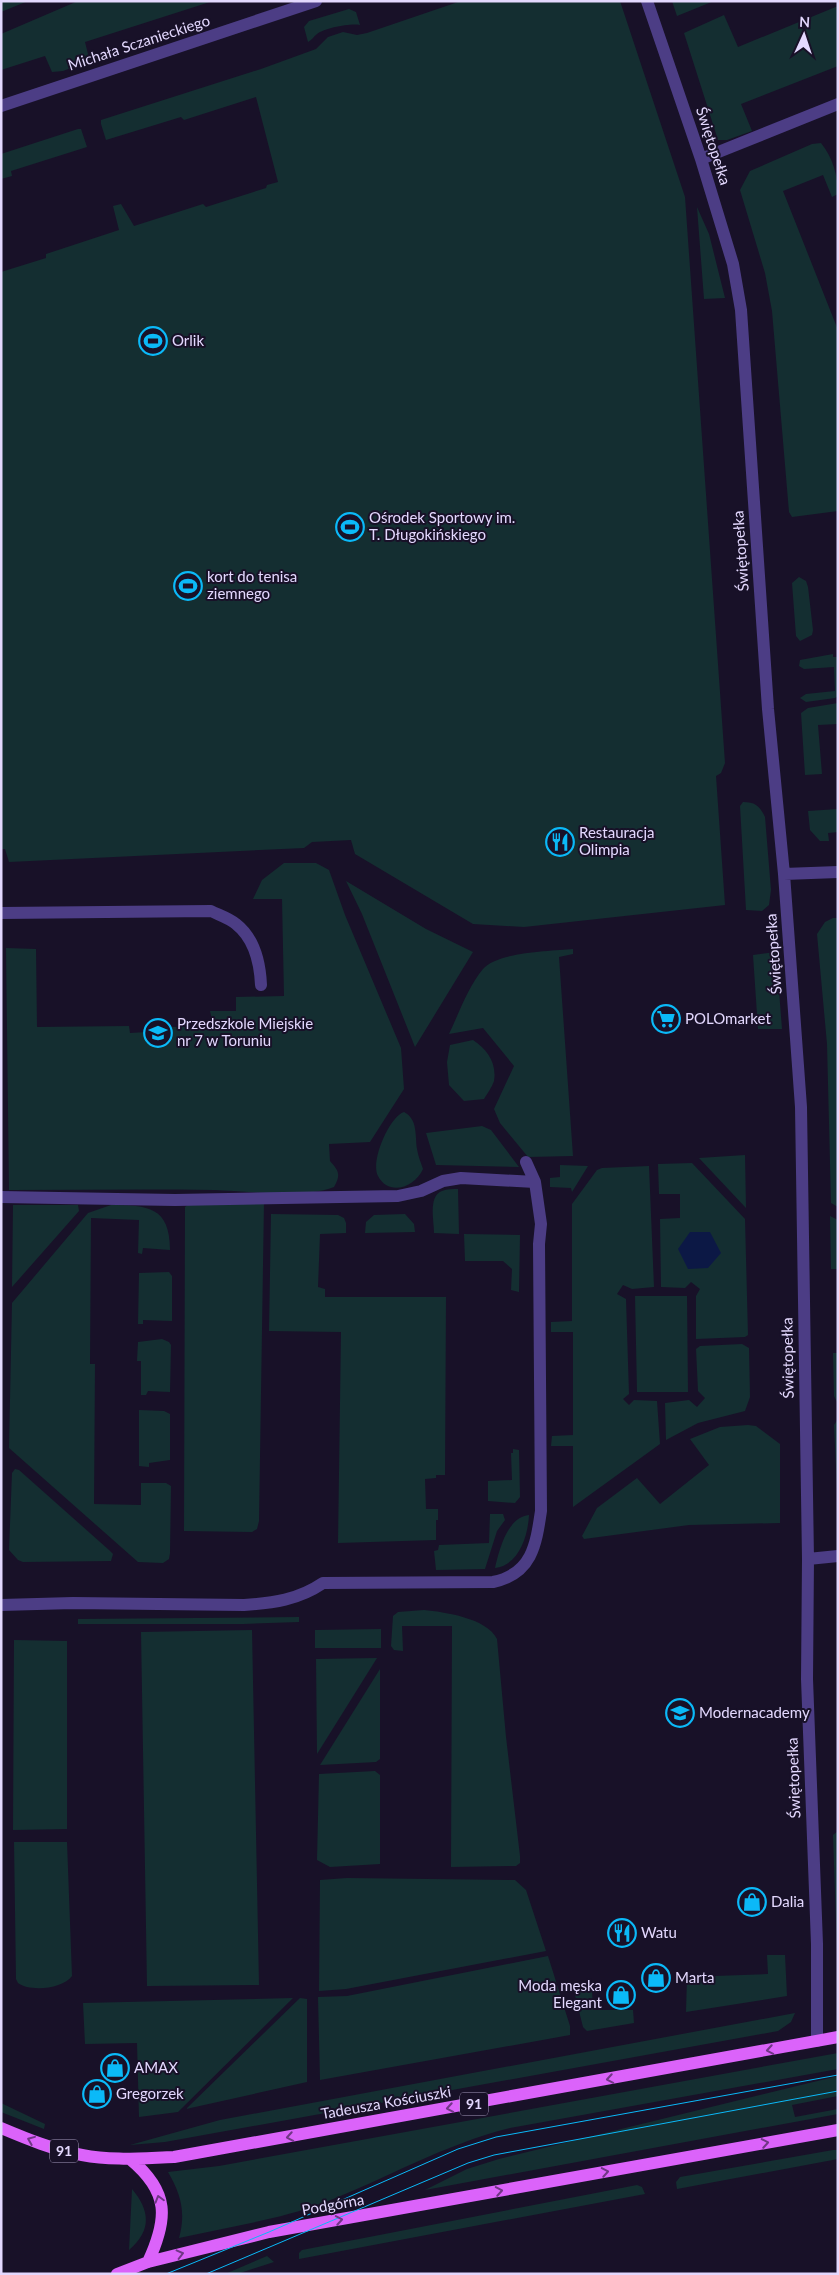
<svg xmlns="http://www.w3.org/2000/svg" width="839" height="2275" font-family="Lato,sans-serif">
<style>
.green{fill:#142e31}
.water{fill:#0c1845}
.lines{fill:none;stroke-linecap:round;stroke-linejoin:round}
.minor{stroke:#4c3d85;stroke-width:12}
.major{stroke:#db63fa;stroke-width:12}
.tram{stroke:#0bb9f8;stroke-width:1}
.oneway{stroke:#703686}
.labels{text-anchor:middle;stroke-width:4;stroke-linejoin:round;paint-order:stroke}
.shield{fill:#181128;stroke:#a69cbe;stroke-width:1}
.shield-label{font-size:14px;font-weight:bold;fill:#e3d8fe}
.street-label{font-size:15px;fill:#e3d8fe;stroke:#181128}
.poi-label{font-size:15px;fill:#e3d8fe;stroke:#181128;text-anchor:start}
</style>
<rect width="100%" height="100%" fill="#181128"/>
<path class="green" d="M 1,1 L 28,1 L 1,12 Z
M 78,1 L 213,1 L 85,42 L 88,54 L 87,62 L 63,71 L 52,72 L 45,56 L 1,70 L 1,34 Z
M 461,1 L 620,1 L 685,197 L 725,763 L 721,773 L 716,776 L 725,905 L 524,927 L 473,924 L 355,854 L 351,840 L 312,842 L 304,848 L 9,862 L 5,849 L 1,849 L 1,272 L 46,258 L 46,254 L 119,230 L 113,206 L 121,204 L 134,226 L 203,204 L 206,207 L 266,188 L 267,185 L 278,182 L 256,97 L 184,120 L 181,117 L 106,140 L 101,124 L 101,120 L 261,69 L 316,49 L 328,37 L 343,32 L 357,35 L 367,33 Z
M 672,1 L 714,1 L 677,16 Z
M 838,6 L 838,66 L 741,104 L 752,131 L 727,140 L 718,140 L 684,33 L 724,15 L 738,47 Z
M 349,9 L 356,12 L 360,25 C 350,23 325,28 317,34 C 313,37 312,40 308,42 L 304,27 L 309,21 Z
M 78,129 L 81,129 L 87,147 L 11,171 L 12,176 L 1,179 L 1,154 Z
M 821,143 C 833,158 838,176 838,194 L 832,197 L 823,175 L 783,191 L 838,330 L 838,511 L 792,517 L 789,512 L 772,311 L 765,273 L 740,190 L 750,171 L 812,144 Z
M 697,207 L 709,234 L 725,298 L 704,299 Z
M 799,577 L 806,581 L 808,587 L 813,630 L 812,635 L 800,641 L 796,636 L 792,583 Z
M 833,654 L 833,657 L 838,657 L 838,696 L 835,698 L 806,702 L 800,698 L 806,694 L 835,691 L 834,667 L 804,669 L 799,666 L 800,660 Z
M 838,703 L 838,724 L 818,725 L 822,774 L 805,775 L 801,713 L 808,708 Z
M 743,802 C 755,802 760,806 765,817 L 771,890 L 769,905 L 762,911 L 746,910 L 740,806 Z
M 838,809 L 838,832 L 828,833 L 829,841 L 820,841 L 810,830 L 808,811 Z
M 284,863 L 316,863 L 329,870 L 345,915 L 401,1048 L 404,1089 L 370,1142 L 329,1144 L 330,1161 C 339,1171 341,1175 334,1187 C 303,1199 249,1191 214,1190 C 146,1189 77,1190 9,1190 L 6,948 L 36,949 L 37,1027 L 129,1026 L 130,1033 L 147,1032 L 147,1027 L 210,1027 L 210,1024 L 213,1024 L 210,1011 L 236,1011 L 236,997 L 284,996 L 282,899 L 253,899 L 262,880 Z
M 346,881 L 426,929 L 473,952 L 415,1047 L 362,914 Z
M 833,918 L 838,918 L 838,1207 L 831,1203 L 827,1044 L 817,934 L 825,922 Z
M 573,949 L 573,954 L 559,957 L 573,1156 L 528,1157 L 500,1123 L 494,1109 L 514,1066 L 483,1028 L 449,1034 C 459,1013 468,987 483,969 C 497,952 551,951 573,949 Z
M 776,952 L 782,1029 L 758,1029 L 753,955 Z
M 473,1040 C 487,1049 497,1063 494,1081 C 492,1087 487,1094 484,1099 L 464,1101 L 449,1085 L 447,1062 L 450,1045 Z
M 404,1112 C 418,1119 415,1136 417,1149 C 418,1156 421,1163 423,1169 C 415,1187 389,1197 378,1176 C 370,1162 389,1117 404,1112 Z
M 482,1126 L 491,1130 L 519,1167 L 436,1165 L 426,1133 Z
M 745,1155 L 746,1208 L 699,1158 Z
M 692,1163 L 745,1219 L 748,1335 L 745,1337 L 696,1339 L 696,1296 L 700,1289 L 691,1282 L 685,1288 L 661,1287 L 660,1219 L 680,1218 L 680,1194 L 659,1194 L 658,1164 Z
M 560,1165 L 588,1166 L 572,1192 L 571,1188 L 550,1187 L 550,1178 L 560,1177 Z
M 649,1166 L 654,1287 L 632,1289 L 623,1285 L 617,1294 L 626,1299 L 629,1394 L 623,1399 L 629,1405 L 634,1400 L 657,1401 L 660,1444 L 573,1507 L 573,1446 L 551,1446 L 552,1436 L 573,1435 L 573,1332 L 551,1332 L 551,1322 L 572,1321 L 572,1204 L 597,1170 L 602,1168 Z
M 458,1189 L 459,1234 L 434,1233 C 434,1221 428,1196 442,1191 C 447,1189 453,1189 458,1189 Z
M 264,1202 L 259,1521 L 257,1529 L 252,1532 L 184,1531 L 185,1207 L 189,1204 Z
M 13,1205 L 78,1205 L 79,1211 L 12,1287 Z
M 111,1205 C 148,1205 170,1207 170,1250 L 143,1248 L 142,1254 L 138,1253 L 139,1220 L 91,1218 L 90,1364 L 95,1364 L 94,1504 L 141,1505 L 141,1483 L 166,1483 L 171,1486 L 170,1553 L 169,1559 L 163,1563 L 138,1562 L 9,1448 L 12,1303 L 88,1213 Z
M 271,1214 L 338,1215 L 344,1218 L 346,1223 L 346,1233 L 320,1234 L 318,1287 L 325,1289 L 325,1297 L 446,1297 L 445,1475 L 436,1475 L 436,1478 L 425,1479 L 426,1509 L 438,1509 L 438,1520 L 436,1520 L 436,1540 L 338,1543 L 341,1332 L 269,1331 Z
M 405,1214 L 414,1224 L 415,1232 L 365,1233 L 366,1222 L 374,1215 Z
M 830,1216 L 838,1220 L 838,1269 L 831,1269 Z
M 464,1234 L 520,1235 L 519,1292 L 511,1290 L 512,1269 L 503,1261 L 465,1261 Z
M 169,1272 L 172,1276 L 172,1321 L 143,1320 L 143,1324 L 138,1324 L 139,1273 Z
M 635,1296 L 687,1296 L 688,1392 L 637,1392 Z
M 162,1339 L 169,1342 L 171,1345 L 170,1392 L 148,1391 L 146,1395 L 141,1395 L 141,1361 L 137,1361 L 138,1342 Z
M 742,1344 L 749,1348 L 750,1397 L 745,1411 L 698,1423 L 666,1440 L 665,1403 L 689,1400 L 697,1407 L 705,1398 L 698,1391 L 696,1349 L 700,1346 Z
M 833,1353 L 838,1353 L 837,1402 L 834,1396 Z
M 139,1410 L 164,1411 L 170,1414 L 170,1460 L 149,1463 L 149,1467 L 139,1466 Z
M 838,1419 L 838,1510 L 834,1425 Z
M 748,1425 L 756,1426 L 780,1444 L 780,1523 L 689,1525 L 584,1539 L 582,1536 L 597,1508 L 637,1478 L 660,1504 L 709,1465 L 690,1439 L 720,1427 Z
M 513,1449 L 519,1450 L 520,1497 L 515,1503 L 488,1501 L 488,1481 L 512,1480 L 511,1453 L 513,1453 Z
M 15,1469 L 19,1470 L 109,1550 L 113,1554 L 111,1561 L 23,1562 L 18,1560 L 9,1550 L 12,1473 Z
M 490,1514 L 503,1514 L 505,1520 L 497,1531 L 485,1569 L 436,1570 L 434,1551 L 438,1550 L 439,1545 L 489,1543 Z
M 529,1515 C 528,1536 519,1565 495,1568 C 499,1551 507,1517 529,1515 Z
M 424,1610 C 444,1612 487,1618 497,1639 L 506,1737 L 520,1856 L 520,1863 L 516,1866 L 451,1867 L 452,1626 L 402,1626 L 403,1651 L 394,1650 L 391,1646 L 393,1616 L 398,1612 Z
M 299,1617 L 299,1622 L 243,1624 L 78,1624 L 78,1619 Z
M 381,1629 L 381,1648 L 315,1648 L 315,1630 Z
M 252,1630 L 259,1985 L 147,1986 L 141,1632 Z
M 14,1640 L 67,1641 L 67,1829 L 13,1830 Z
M 377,1658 L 317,1754 L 316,1659 Z
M 380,1669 L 380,1759 L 376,1762 L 320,1765 Z
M 375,1771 L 380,1775 L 380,1864 L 330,1867 L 317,1860 L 319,1774 Z
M 838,1831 L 838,1981 L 833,1835 Z
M 14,1842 L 67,1842 L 72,1976 C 63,1989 30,1992 18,1983 L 16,1979 Z
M 347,1878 L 515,1880 L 526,1890 L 546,1951 L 346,1989 L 319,1991 L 320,1880 Z
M 767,1955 L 785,1955 L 787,1996 L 686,2012 L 687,1977 L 768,1974 Z
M 548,1956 L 570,2026 L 570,2035 L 320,2080 L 318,1997 L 347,1996 Z
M 592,1989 L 593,2010 L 633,2010 L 634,2023 L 587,2031 L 583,2027 L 574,1991 Z
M 293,1998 L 178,2112 L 139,2117 L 137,2043 L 85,2044 L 83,2003 Z
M 300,1998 L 307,1999 L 307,2082 L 186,2109 Z
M 795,2013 L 791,2022 L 778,2031 L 165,2142 L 130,2145 L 220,2120 Z
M 838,2053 L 838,2069 L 510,2128 C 442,2145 388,2178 323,2203 C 278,2220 227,2227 179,2238 C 186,2213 181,2194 168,2172 L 219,2166 Z
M 838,2076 L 838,2096 L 792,2105 L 795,2117 L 838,2109 L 838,2114 L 425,2190 L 467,2169 L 499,2159 Z
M 1,2103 L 45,2124 L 44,2129 L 1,2112 Z
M 833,2150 L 838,2150 L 838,2159 L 677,2189 L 676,2182 L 680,2177 Z
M 637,2185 L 642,2187 L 645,2194 L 299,2259 L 299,2253 L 302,2250 Z
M 132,2189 C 150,2210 152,2231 129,2250 Z
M 267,2256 L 274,2262 L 237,2274 L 225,2274 Z"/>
<path class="water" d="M 690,1232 L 710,1232 L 721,1253 L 708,1268 L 688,1269 L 678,1249 Z"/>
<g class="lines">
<path class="minor" d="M 647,1 L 701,159 L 733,264 L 741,310 L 768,709 L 784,874 L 801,1107 L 808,1559 L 807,1679 L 817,1944 L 817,2041
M 1,106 L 316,1
M 701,159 L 838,104
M 784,874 L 838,872
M 1,913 L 211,911 C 219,915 229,918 236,924 C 254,938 260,963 261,985
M 1,1197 L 175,1200 L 398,1196 L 421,1191 L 443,1181 L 461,1178 L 535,1182 L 526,1162
M 808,1559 L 838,1556
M 1,1605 L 73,1603 L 244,1605 C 273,1603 298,1600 323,1583 L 493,1582 C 532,1574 536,1545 541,1511 L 539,1244 L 541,1224 L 535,1182"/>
<path class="major" d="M 1,2128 C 27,2139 54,2150 82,2155 C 112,2161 143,2158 174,2157 L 838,2037
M 130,2159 C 170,2192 168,2219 148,2262
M 117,2274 L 148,2262 L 269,2232 L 838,2130"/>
<path class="tram" d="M 166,2274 L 269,2232 L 458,2149 L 496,2137 L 838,2075
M 206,2274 L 468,2163 L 494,2155 L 838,2091"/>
</g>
<defs><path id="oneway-chevron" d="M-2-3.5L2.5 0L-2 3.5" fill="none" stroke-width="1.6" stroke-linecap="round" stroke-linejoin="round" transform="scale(1.25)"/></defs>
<g class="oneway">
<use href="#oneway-chevron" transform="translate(770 2050) rotate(170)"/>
<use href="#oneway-chevron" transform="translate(610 2079) rotate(170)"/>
<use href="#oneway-chevron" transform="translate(450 2108) rotate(170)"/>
<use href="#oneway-chevron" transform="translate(290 2137) rotate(170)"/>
<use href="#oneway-chevron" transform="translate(31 2140) rotate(-158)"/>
<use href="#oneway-chevron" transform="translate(765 2143) rotate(-10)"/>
<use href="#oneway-chevron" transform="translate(605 2172) rotate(-10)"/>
<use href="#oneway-chevron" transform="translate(499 2191) rotate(-10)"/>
<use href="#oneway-chevron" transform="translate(159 2199) rotate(-106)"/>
<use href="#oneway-chevron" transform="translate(339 2220) rotate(-10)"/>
<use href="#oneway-chevron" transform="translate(180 2254) rotate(-14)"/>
</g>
<defs>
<symbol id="stadium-ring" viewBox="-11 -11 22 22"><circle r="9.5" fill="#181128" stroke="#0bb9f8" stroke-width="1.5"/><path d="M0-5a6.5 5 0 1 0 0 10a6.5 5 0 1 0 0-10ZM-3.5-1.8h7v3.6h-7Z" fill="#0bb9f8"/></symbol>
<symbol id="restaurant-ring" viewBox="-11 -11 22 22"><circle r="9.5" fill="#181128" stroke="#0bb9f8" stroke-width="1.5"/><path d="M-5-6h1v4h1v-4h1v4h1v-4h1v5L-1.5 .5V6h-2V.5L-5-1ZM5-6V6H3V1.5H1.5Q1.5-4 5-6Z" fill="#0bb9f8"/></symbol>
<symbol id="supermarket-ring" viewBox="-11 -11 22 22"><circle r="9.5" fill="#181128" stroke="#0bb9f8" stroke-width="1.5"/><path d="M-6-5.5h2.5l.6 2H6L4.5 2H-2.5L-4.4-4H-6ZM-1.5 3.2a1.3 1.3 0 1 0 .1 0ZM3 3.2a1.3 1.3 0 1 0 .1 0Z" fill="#0bb9f8"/></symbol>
<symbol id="school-ring" viewBox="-11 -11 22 22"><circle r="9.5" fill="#181128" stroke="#0bb9f8" stroke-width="1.5"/><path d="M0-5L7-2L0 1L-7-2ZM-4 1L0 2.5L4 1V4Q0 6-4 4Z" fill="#0bb9f8"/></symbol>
<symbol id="university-ring" viewBox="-11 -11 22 22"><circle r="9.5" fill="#181128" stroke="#0bb9f8" stroke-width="1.5"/><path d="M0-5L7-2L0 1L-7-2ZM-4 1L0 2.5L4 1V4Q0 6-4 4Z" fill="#0bb9f8"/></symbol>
<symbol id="shop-ring" viewBox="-11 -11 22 22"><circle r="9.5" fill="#181128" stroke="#0bb9f8" stroke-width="1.5"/><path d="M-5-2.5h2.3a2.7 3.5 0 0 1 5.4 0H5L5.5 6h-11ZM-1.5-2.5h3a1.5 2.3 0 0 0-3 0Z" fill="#0bb9f8"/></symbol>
</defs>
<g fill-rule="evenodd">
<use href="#stadium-ring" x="137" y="325" width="32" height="32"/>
<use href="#stadium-ring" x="334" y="511" width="32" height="32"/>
<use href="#stadium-ring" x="172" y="570" width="32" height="32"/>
<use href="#restaurant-ring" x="544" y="826" width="32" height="32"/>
<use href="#supermarket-ring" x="650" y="1003" width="32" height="32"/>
<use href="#school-ring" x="142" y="1017" width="32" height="32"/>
<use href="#university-ring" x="664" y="1697" width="32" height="32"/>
<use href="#shop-ring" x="736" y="1886" width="32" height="32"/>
<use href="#restaurant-ring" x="606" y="1917" width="32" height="32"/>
<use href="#shop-ring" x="640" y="1962" width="32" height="32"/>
<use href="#shop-ring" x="605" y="1979" width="32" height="32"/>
<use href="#shop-ring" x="99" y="2052" width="32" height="32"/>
<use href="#shop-ring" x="81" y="2078" width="32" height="32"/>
</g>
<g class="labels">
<g class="shield">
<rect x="460" y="2092.5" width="28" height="23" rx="4"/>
<rect x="50" y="2139.5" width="28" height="23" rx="4"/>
</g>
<g class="shield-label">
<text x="474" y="2109">91</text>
<text x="64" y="2156">91</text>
</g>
<g class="street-label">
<text transform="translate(139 43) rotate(-18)" y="5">Michała Sczanieckiego</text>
<text transform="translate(713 146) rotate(72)" y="5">Świętopełka</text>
<text transform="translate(741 551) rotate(-94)" y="5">Świętopełka</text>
<text transform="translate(774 954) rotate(-94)" y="5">Świętopełka</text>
<text transform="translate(788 1358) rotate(-91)" y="5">Świętopełka</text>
<text transform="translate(794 1778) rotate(-92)" y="5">Świętopełka</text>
<text transform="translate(386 2103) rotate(-10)" y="5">Tadeusza Kościuszki</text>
<text transform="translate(333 2205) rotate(-10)" y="5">Podgórna</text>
</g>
<g class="poi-label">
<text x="172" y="346">Orlik</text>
<text x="369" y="523">Ośrodek Sportowy im.<tspan x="369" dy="17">T. Długokińskiego</tspan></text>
<text x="207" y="582">kort do tenisa<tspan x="207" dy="17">ziemnego</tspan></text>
<text x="579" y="838">Restauracja<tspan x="579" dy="17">Olimpia</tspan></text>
<text x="685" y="1024">POLOmarket</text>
<text x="177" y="1029">Przedszkole Miejskie<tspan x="177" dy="17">nr 7 w Toruniu</tspan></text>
<text x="699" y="1718">Modernacademy</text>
<text x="771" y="1907">Dalia</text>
<text x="641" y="1938">Watu</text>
<text x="675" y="1983">Marta</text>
<text x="602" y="1991" text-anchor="end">Moda męska<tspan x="602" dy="17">Elegant</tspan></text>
<text x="134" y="2073">AMAX</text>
<text x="116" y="2099">Gregorzek</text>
</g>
</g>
<rect width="839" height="2275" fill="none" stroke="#e3d8fe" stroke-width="5"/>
<g transform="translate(804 35) rotate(3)" stroke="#181128" stroke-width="4" paint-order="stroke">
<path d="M0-4L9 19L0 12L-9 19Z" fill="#e3d8fe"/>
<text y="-8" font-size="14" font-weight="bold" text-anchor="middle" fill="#e3d8fe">N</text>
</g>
</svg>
